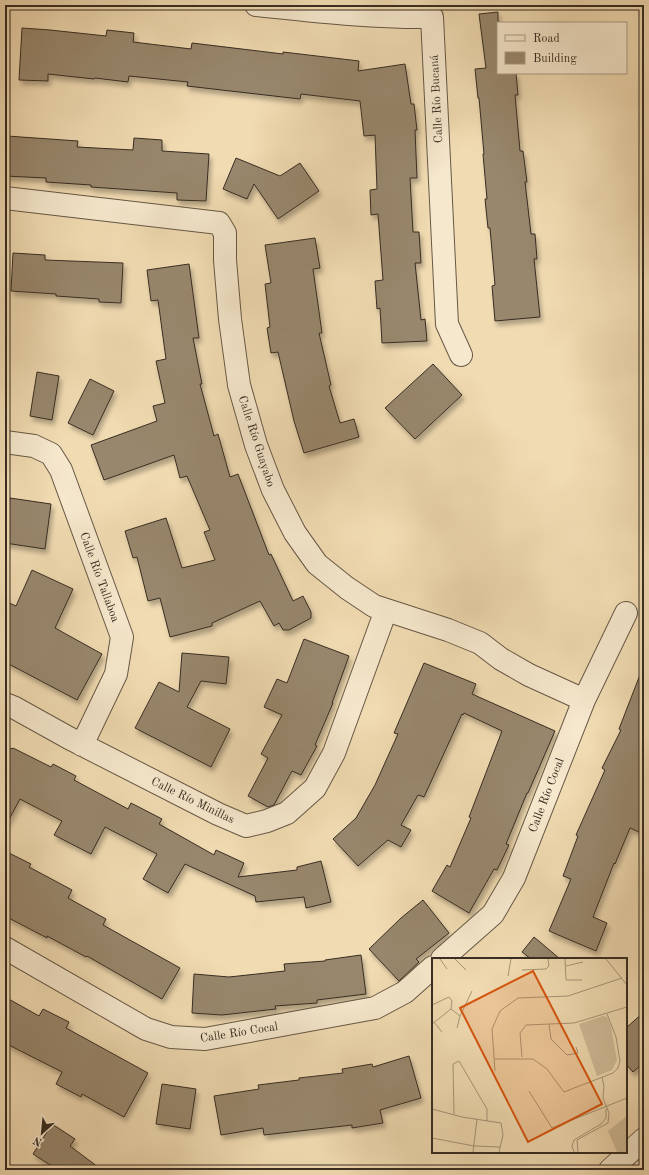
<svg xmlns="http://www.w3.org/2000/svg" width="649" height="1175" font-family="'Old Standard TT',serif">
<style>
.building{fill:#98876d;stroke:#372d22;filter:url(#shadow)}
.lines{fill:none;stroke-linecap:round;stroke-linejoin:round}
.minor-casing{stroke:#665846;stroke-width:24}
.minor{stroke:#f6e8cd;stroke-width:22}
.labels{text-anchor:middle;stroke-width:3;stroke-linejoin:round;paint-order:stroke}
.street-label{font-size:12px;fill:#372d22;stroke:#f6e8cd}
.inset-road{fill:none;stroke:#a79578;stroke-width:1}
.view{fill:#d6550e;fill-opacity:0.15;stroke:#d6550e;stroke-width:2}
.inset-edge{fill:none;stroke:#372d22;stroke-width:2}
</style>
<defs>
<filter id="shadow"><feDropShadow dx="2.5" dy="4.5" stdDeviation="2" flood-color="#0004"/></filter>
</defs>
<rect width="100%" height="100%" fill="#f1dbb2"/>
<filter id="stains"><feTurbulence type="fractalNoise" baseFrequency=".005" numOctaves="4"/><feColorMatrix values="0 0 0 0 .2 0 0 0 0 .09 0 0 0 0 .02 0 0 0 .5 -.17"/></filter>
<radialGradient id="worn" r=".72"><stop offset=".6" stop-color="#630" stop-opacity="0"/><stop offset="1" stop-color="#630" stop-opacity=".3"/></radialGradient>
<path class="building" d="M 498,12 L 498,73 L 516,73 L 518,95 L 515,95 L 520,151 L 523,151 L 527,182 L 525,182 L 531,234 L 535,234 L 537,259 L 534,259 L 540,317 L 495,321 L 492,286 L 495,285 L 490,228 L 488,228 L 485,199 L 487,199 L 483,154 L 484,154 L 479,98 L 478,98 L 475,69 L 486,68 L 479,14 Z
M 22,28 L 50,30 L 106,36 L 107,30 L 134,33 L 133,42 L 191,49 L 192,43 L 283,54 L 283,52 L 359,61 L 358,71 L 405,64 L 411,104 L 414,104 L 417,130 L 415,130 L 417,178 L 410,178 L 413,232 L 419,232 L 421,263 L 415,263 L 421,320 L 425,319 L 427,341 L 382,343 L 380,308 L 377,309 L 375,281 L 383,280 L 378,214 L 371,215 L 370,190 L 377,189 L 375,135 L 364,136 L 360,101 L 301,94 L 300,99 L 187,86 L 188,82 L 129,76 L 128,82 L 95,78 L 94,79 L 48,74 L 48,81 L 19,80 Z
M 7,136 L 78,141 L 77,147 L 133,150 L 134,138 L 162,140 L 162,151 L 209,154 L 206,201 L 177,200 L 177,193 L 91,187 L 91,185 L 46,182 L 46,178 L 5,176 Z
M 236,158 L 280,176 L 300,163 L 319,191 L 278,219 L 254,184 L 247,199 L 223,189 Z
M 315,238 L 320,268 L 313,269 L 322,333 L 319,333 L 331,385 L 329,386 L 340,423 L 354,419 L 359,437 L 304,453 L 294,421 L 278,352 L 271,353 L 267,328 L 270,327 L 265,284 L 271,283 L 265,245 Z
M 13,253 L 45,255 L 45,260 L 123,263 L 121,303 L 99,302 L 99,299 L 56,296 L 56,294 L 11,291 Z
M 189,264 L 199,338 L 193,338 L 202,384 L 200,384 L 214,436 L 218,434 L 230,477 L 238,474 L 269,555 L 271,554 L 293,601 L 303,596 L 311,612 L 311,618 L 289,630 L 283,630 L 279,623 L 274,626 L 260,601 L 212,623 L 212,626 L 170,637 L 160,598 L 148,601 L 137,557 L 133,558 L 125,531 L 166,518 L 182,568 L 215,560 L 204,532 L 210,530 L 187,476 L 180,478 L 174,455 L 104,480 L 91,445 L 157,421 L 153,406 L 165,403 L 156,361 L 166,359 L 158,300 L 151,301 L 147,270 Z
M 433,364 L 462,395 L 415,439 L 385,408 Z
M 37,372 L 59,376 L 52,420 L 30,416 Z
M 90,379 L 114,391 L 93,435 L 68,423 Z
M 10,498 L 51,504 L 45,549 L 5,543 Z
M 32,570 L 73,589 L 55,628 L 102,654 L 77,700 L 5,662 L 5,601 L 16,606 Z
M 304,639 L 349,656 L 332,703 L 333,703 L 315,745 L 317,746 L 301,775 L 292,771 L 274,805 L 268,807 L 248,796 L 268,758 L 261,754 L 282,715 L 264,707 L 277,679 L 287,683 Z
M 182,653 L 229,657 L 226,684 L 201,681 L 187,707 L 230,729 L 211,767 L 135,728 L 159,682 L 179,692 Z
M 424,663 L 476,684 L 472,694 L 555,731 L 528,793 L 527,793 L 506,844 L 509,845 L 497,870 L 494,869 L 469,913 L 432,891 L 447,865 L 450,867 L 471,818 L 469,817 L 502,731 L 464,713 L 463,715 L 462,714 L 424,797 L 418,795 L 401,825 L 411,830 L 401,847 L 388,840 L 358,866 L 333,839 L 356,818 L 375,785 L 398,734 L 394,733 Z
M 643,667 L 644,668 L 644,820 L 639,832 L 630,828 L 615,864 L 614,863 L 593,917 L 607,923 L 596,951 L 549,931 L 571,879 L 563,876 L 578,836 L 576,835 L 605,770 L 602,768 L 621,730 L 619,729 Z
M 5,745 L 12,749 L 13,748 L 51,767 L 53,764 L 76,776 L 74,780 L 128,809 L 131,803 L 162,819 L 159,824 L 214,855 L 216,850 L 244,863 L 238,877 L 297,870 L 297,867 L 321,861 L 331,902 L 306,908 L 304,897 L 256,902 L 255,896 L 185,864 L 168,893 L 143,879 L 157,854 L 105,827 L 91,854 L 54,835 L 62,821 L 20,799 L 5,827 Z
M 5,851 L 31,864 L 29,867 L 72,890 L 68,898 L 106,919 L 103,925 L 180,968 L 162,999 L 87,956 L 86,957 L 47,936 L 47,938 L 5,916 Z
M 423,900 L 449,933 L 416,959 L 419,962 L 399,981 L 369,949 L 401,918 Z
M 534,937 L 560,959 L 531,959 L 522,952 Z
M 361,955 L 366,994 L 317,1000 L 317,1003 L 275,1006 L 276,1009 L 222,1015 L 192,1013 L 194,974 L 229,977 L 285,971 L 284,964 L 325,961 L 325,960 Z
M 5,997 L 39,1016 L 43,1009 L 69,1022 L 66,1028 L 148,1073 L 124,1117 L 82,1094 L 81,1097 L 56,1084 L 62,1072 L 5,1043 Z
M 644,1012 L 644,1062 L 633,1072 L 626,1064 L 626,1028 Z
M 409,1056 L 421,1098 L 380,1110 L 383,1123 L 352,1128 L 352,1125 L 264,1135 L 263,1128 L 221,1135 L 214,1096 L 259,1089 L 258,1085 L 299,1080 L 299,1078 L 343,1073 L 342,1069 L 372,1064 L 373,1067 Z
M 162,1084 L 196,1089 L 190,1129 L 156,1124 Z
M 52,1124 L 75,1139 L 70,1146 L 102,1170 L 58,1170 L 33,1154 Z"/>
<g class="lines">
<defs>
<path id="minor" d="M 256,5 C 314,11 373,18 432,17 L 447,324 L 461,355
M 5,198 L 219,223 L 225,233 L 225,260 L 230,319 L 239,385 L 256,445 L 273,490 L 295,533 L 317,564 L 347,588 L 374,606 L 448,630 L 480,643 L 501,659 L 529,675 L 584,700
M 5,442 L 34,446 L 51,454 L 61,470 L 122,637 L 116,674 L 82,745
M 5,704 L 15,708 L 69,738 L 218,814 L 246,826 L 267,821 L 287,813 L 315,788 L 334,753 L 386,610
M 5,948 L 146,1029 L 171,1037 L 205,1039 L 375,1008 L 405,992 L 433,967
M 442,959 L 493,914 L 514,878 L 584,700 L 626,613
M 610,1170 L 644,1139"/>
</defs>
<use href="#minor" class="minor-casing"/>
<use href="#minor" class="minor"/>
</g>
<g class="labels">
<g class="street-label">
<text transform="translate(436 99) rotate(-93)" y="4">Calle Río Bucaná</text>
<text transform="translate(257 441) rotate(72)" y="4">Calle Río Guayabo</text>
<text transform="translate(100 577) rotate(70)" y="4">Calle Río Tallaboa</text>
<text transform="translate(546 795) rotate(-69)" y="4">Calle Río Cocal</text>
<text transform="translate(193 800) rotate(26)" y="4">Calle Río Minillas</text>
<text transform="translate(239 1032) rotate(-9)" y="4">Calle Río Cocal</text>
</g>
</g>
<g transform="translate(432 958)">
<rect width="195" height="195" fill="#f1dbb2"/>
<path d="M 171,58 L 175,59 L 179,69 L 185,102 L 180,112 L 165,118 L 147,66 ZM 195,158 L 195,194 L 185,194 L 176,173 Z" fill="#d1bd9a"/>
<path class="inset-road" d="M 8,1 L 15,11M 23,1 L 34,12M 133,1 L 134,22 L 150,22M 174,1 L 195,27M 134,8 L 151,4M 90,12 L 114,11 L 117,8 L 116,1M 76,18 L 79,1M 0,47 L 17,39 L 20,43 L 19,51 L 0,66M 19,51 L 28,58 L 25,70M 28,58 L 40,33M 2,64 L 10,74M 117,66 L 119,81 L 135,97 L 146,95 L 144,89M 90,99 L 88,75 L 94,67 L 142,65 L 195,49M 63,101 L 101,101 L 115,111 L 132,134 L 181,115 L 186,110 L 188,103 L 184,79 L 175,56M 63,113 L 60,71 L 68,53 L 86,40 L 136,38 L 190,20M 97,133 L 120,170 L 195,140M 0,151 L 30,159 L 69,165 L 71,177 L 67,194M 22,156 L 21,106 L 27,103 L 55,151 L 55,163M 0,180 L 42,188 L 68,189M 41,194 L 45,161M 142,194 L 140,188 L 142,182 L 169,166 L 174,160 L 174,151M 146,194 L 145,182 L 176,165 L 177,155 L 171,140 L 172,128 L 170,119"/>
<path class="view" d="M 101,13 L 170,146 L 96,184 L 28,50 Z"/>
<rect width="195" height="195" class="inset-edge"/>
</g>
<rect width="649" height="1175" fill="none" stroke="#f1dbb2" stroke-width="20"/>
<rect x="6" y="6" width="637" height="1163" fill="none" stroke="#372d22" stroke-width="2"/>
<rect x="10" y="10" width="629" height="1155" fill="none" stroke="#372d22"/>
<rect x="497" y="22" width="130" height="52" fill="#f6e8cd" stroke="#aa9d89"/>
<rect x="505" y="35" width="20" height="6" fill="#f6e8cd" stroke="#aa9d89"/>
<text x="533" y="42" font-size="12" fill="#372d22">Road</text>
<rect x="505" y="52" width="20" height="12" fill="#98876d" stroke="#aa9d89"/>
<text x="533" y="62" font-size="12" fill="#372d22">Building</text>
<g transform="translate(42 1133) rotate(207)" stroke="#f6e8cd" stroke-width="3" paint-order="stroke">
<path d="M0-3L7 15L0 10L-7 15Z" fill="#372d22"/>
<text y="-6" font-size="11" font-weight="bold" text-anchor="middle" fill="#372d22">N</text>
</g>
<rect width="100%" height="100%" filter="url(#stains)"/>
<rect width="100%" height="100%" fill="url(#worn)"/>
</svg>
